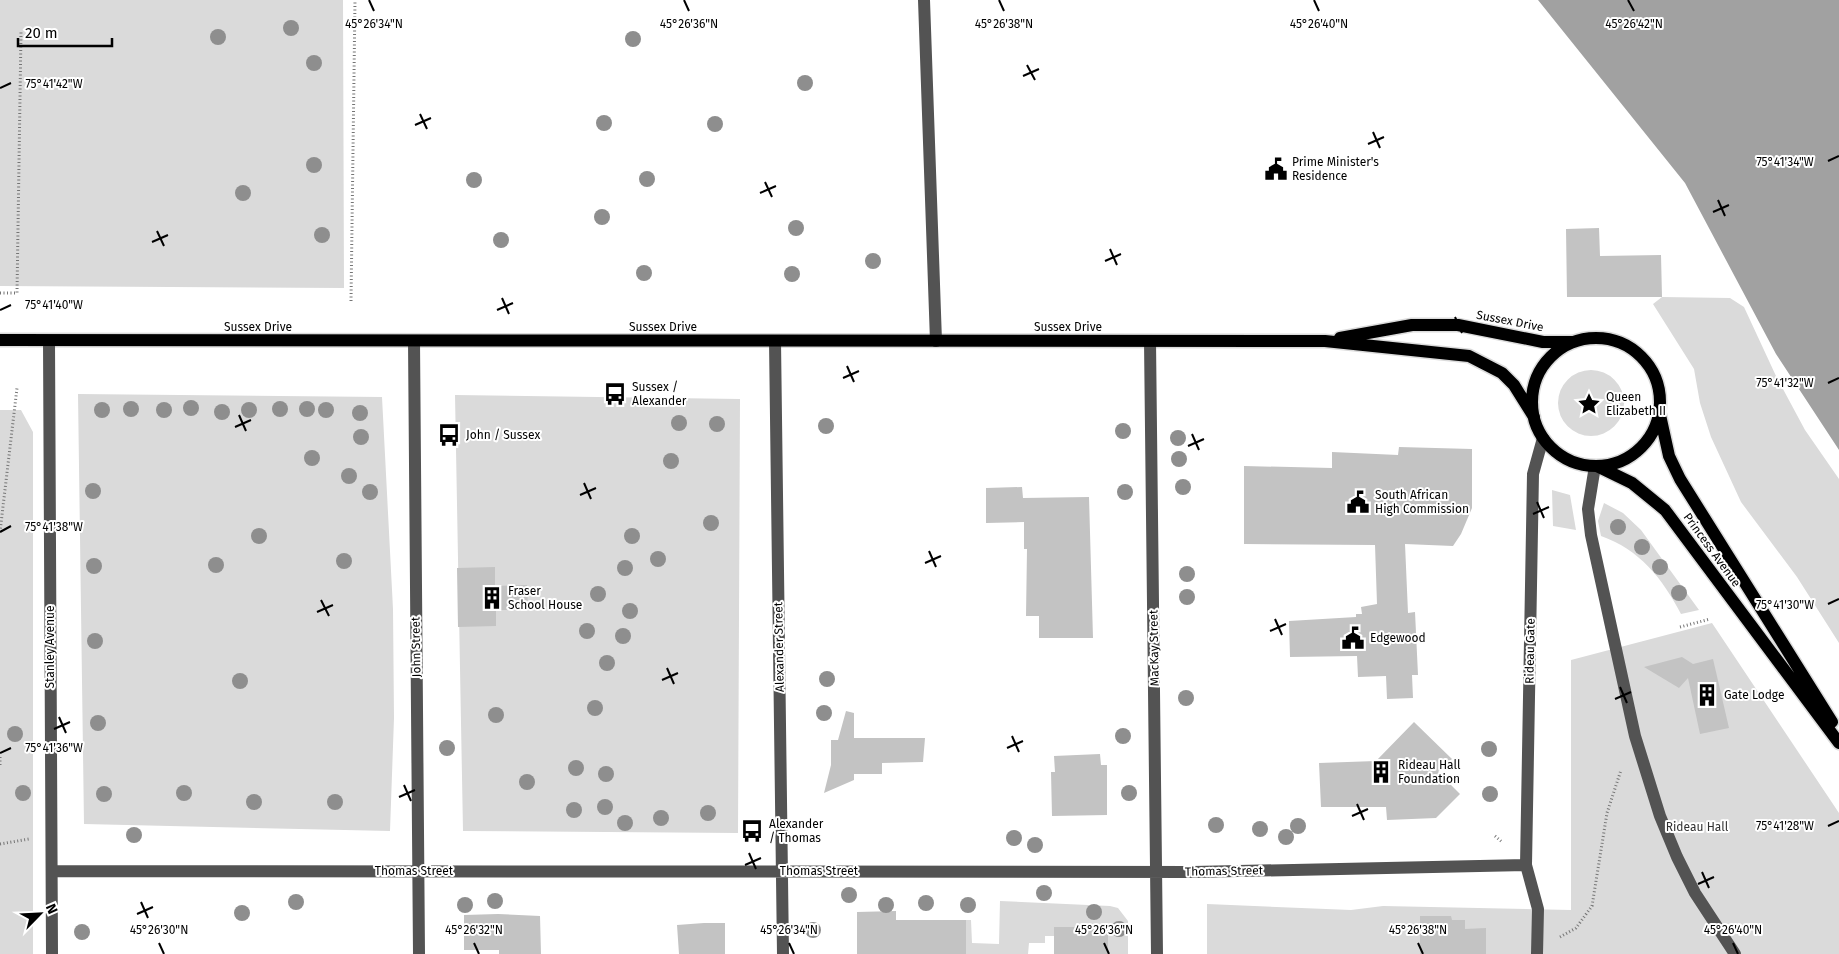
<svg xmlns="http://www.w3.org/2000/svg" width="1839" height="954" font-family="'Fira Sans',sans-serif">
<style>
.green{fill:#dadada}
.water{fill:#a1a1a1}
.building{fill:#c3c3c3}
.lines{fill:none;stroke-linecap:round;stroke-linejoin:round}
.major-casing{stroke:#dbdbdb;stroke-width:15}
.path{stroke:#757575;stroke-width:3;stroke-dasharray:1 2.5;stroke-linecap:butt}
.minor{stroke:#535353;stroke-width:12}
.major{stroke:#000;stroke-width:12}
.tree{fill:#8e8e8e}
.ticks{fill:none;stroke:#000;stroke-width:2}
.labels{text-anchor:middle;stroke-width:4;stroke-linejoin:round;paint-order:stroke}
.poi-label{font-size:12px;fill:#000;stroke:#fff;text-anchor:start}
.street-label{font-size:12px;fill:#000;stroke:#fff}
.park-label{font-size:12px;fill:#313131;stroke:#fff}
.ticks-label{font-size:12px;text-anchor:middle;fill:#000;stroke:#fff;stroke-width:4;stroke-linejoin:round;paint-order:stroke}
</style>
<rect width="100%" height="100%" fill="#fff"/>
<path class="green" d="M 0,0 L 343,0 L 344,288 L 0,286 Z
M 1662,297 L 1730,298 L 1744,307 L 1776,376 L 1805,430 L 1839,479 L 1839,643 L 1797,577 L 1741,502 L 1711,437 L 1700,403 L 1694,369 L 1653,304 Z
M1558 403a33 33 0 1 1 66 0a33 33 0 1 1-66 0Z
M 78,394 L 382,397 L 393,609 L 394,718 L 390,831 L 84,824 Z
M 455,395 L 740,399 L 738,833 L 463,831 Z
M 0,410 L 21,410 L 33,432 L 33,954 L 0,954 Z
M 1552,490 L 1570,495 L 1576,530 L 1553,526 Z
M 1604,503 L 1623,513 L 1641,530 L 1699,610 L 1681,614 C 1663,579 1639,549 1601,536 L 1598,521 Z
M 1712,623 L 1839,813 L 1839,954 L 1207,954 L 1207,904 L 1351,910 L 1383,906 L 1571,910 L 1571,660 Z
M 1000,901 L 1110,906 L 1118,908 L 1128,921 L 1128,954 L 1108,954 L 1108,927 L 1054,927 L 1054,936 L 1045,936 L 1045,943 L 1029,943 L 1028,954 L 966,954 L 966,920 L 971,920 L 972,943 L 999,944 Z"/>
<path class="water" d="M 1538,0 L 1839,0 L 1839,450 L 1776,354 L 1685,183 Z"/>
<path class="building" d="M 1599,228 L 1600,256 L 1661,255 L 1662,297 L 1567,297 L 1566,229 Z
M 1399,447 L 1472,449 L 1472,508 L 1461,534 L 1453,546 L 1405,544 L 1408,613 L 1415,612 L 1418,675 L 1412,675 L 1413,698 L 1387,699 L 1386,676 L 1358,677 L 1357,656 L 1290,657 L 1289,621 L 1356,617 L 1356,614 L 1362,614 L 1361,607 L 1377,604 L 1375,545 L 1244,544 L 1244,466 L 1332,468 L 1332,452 L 1398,455 Z
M 1022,487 L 1023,498 L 1089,497 L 1093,638 L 1039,638 L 1039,616 L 1026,616 L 1027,549 L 1024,549 L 1024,522 L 986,523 L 986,488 Z
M 495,567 L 495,586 L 527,585 L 528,610 L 496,610 L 496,626 L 458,627 L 457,568 Z
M 1682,657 L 1693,664 L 1713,659 L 1729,728 L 1700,734 L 1688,678 L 1679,688 L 1644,667 Z
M 846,711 L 854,713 L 854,738 L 925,738 L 923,762 L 882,763 L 882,774 L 854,774 L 854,780 L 824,793 L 831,765 L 831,740 L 838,740 Z
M 1414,722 L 1452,759 L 1438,772 L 1460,794 L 1436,818 L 1387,820 L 1386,807 L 1321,807 L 1319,763 L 1376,761 Z
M 1100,754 L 1101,765 L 1107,765 L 1107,815 L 1052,816 L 1051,772 L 1055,772 L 1054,756 Z
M 896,911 L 896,920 L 966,920 L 966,954 L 857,954 L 857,912 Z
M 498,914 L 540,916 L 541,954 L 499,954 L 499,950 L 464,950 L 464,915 Z
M 1420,916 L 1451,916 L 1452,920 L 1465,920 L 1465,929 L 1486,928 L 1486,954 L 1420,954 Z
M 704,923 L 725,923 L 725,954 L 679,954 L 677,925 Z
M 1054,927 L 1108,927 L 1108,954 L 1054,954 Z"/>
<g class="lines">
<defs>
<path id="major" d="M 1340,338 L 1412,325 L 1458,325 L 1543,342 L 1572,342
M1532 402a64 64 0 1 1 128 0a64 64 0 1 1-128 0Z
M 0,340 L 1325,341 L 1469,356 L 1502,373 L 1514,385 L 1534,417
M 1660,415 L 1669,456 L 1680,479 L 1832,722
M 1597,466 L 1632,483 L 1665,510 L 1839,743"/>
</defs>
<use href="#major" class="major-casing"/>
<path class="path" d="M 0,293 L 17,293 L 21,32
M 351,301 L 355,0
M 0,532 L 17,388
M 1680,627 L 1710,619
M 0,757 L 0,766
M 1495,836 L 1502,842
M 0,844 L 29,839
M 1560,937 L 1576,928 L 1592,906 L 1607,813 L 1621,770"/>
<path class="minor" d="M 924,0 L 936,341
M 49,341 L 52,954
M 414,341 L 419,954
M 775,341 L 783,954
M 1150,341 L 1157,954
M 1595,466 L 1588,509 L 1591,535 L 1635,736 L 1660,816 L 1677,857 L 1695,893 L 1735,954
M 52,871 L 1193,872 L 1526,865
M 1537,954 L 1538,909 L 1526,865 L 1533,474 L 1543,438"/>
<use href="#major" class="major"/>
</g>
<g class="tree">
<circle cx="291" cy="28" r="8"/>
<circle cx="218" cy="37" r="8"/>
<circle cx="633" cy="39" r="8"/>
<circle cx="314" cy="63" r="8"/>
<circle cx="805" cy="83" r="8"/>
<circle cx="604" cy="123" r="8"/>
<circle cx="715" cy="124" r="8"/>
<circle cx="314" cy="165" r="8"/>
<circle cx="647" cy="179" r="8"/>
<circle cx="474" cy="180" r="8"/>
<circle cx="243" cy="193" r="8"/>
<circle cx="602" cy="217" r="8"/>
<circle cx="796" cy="228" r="8"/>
<circle cx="322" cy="235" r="8"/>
<circle cx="501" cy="240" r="8"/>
<circle cx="873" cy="261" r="8"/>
<circle cx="644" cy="273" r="8"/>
<circle cx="792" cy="274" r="8"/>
<circle cx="191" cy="408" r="8"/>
<circle cx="131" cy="409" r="8"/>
<circle cx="280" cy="409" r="8"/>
<circle cx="307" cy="409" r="8"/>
<circle cx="102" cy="410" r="8"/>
<circle cx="164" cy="410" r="8"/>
<circle cx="249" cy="410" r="8"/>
<circle cx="326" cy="410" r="8"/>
<circle cx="222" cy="412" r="8"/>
<circle cx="360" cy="413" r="8"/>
<circle cx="679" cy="423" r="8"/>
<circle cx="717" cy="424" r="8"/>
<circle cx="826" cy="426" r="8"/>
<circle cx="1123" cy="431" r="8"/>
<circle cx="361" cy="437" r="8"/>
<circle cx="1178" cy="438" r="8"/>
<circle cx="312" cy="458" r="8"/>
<circle cx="1179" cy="459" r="8"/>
<circle cx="671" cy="461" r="8"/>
<circle cx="349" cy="476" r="8"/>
<circle cx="1183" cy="487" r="8"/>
<circle cx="93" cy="491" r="8"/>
<circle cx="370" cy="492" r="8"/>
<circle cx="1125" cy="492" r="8"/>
<circle cx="711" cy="523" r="8"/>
<circle cx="1618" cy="527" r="8"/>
<circle cx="259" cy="536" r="8"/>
<circle cx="632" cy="536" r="8"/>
<circle cx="1642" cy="547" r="8"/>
<circle cx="658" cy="559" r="8"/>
<circle cx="344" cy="561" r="8"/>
<circle cx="216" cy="565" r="8"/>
<circle cx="94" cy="566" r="8"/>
<circle cx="1660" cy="567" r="8"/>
<circle cx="625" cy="568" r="8"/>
<circle cx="1187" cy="574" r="8"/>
<circle cx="1679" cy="593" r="8"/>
<circle cx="598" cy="594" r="8"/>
<circle cx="1187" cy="597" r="8"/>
<circle cx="630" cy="611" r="8"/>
<circle cx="587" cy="631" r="8"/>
<circle cx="623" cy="636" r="8"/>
<circle cx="95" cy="641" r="8"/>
<circle cx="607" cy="663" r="8"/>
<circle cx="827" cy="679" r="8"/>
<circle cx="240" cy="681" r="8"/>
<circle cx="1186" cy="698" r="8"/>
<circle cx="595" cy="708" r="8"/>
<circle cx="824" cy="713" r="8"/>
<circle cx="496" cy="715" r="8"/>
<circle cx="98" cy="723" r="8"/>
<circle cx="15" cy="734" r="8"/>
<circle cx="1123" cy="736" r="8"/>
<circle cx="447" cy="748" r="8"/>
<circle cx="1489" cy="749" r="8"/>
<circle cx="576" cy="768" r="8"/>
<circle cx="606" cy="774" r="8"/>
<circle cx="527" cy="782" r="8"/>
<circle cx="23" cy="793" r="8"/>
<circle cx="184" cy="793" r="8"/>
<circle cx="1129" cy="793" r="8"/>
<circle cx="104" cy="794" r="8"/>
<circle cx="1490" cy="794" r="8"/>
<circle cx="254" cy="802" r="8"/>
<circle cx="335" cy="802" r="8"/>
<circle cx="605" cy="807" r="8"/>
<circle cx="574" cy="810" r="8"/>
<circle cx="708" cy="813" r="8"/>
<circle cx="661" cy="818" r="8"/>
<circle cx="625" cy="823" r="8"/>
<circle cx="1216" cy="825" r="8"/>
<circle cx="1298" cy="826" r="8"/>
<circle cx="1260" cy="829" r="8"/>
<circle cx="134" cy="835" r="8"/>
<circle cx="1286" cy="837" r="8"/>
<circle cx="1014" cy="838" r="8"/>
<circle cx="1035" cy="845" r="8"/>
<circle cx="1044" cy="893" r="8"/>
<circle cx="849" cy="895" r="8"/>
<circle cx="495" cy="901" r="8"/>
<circle cx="296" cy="902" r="8"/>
<circle cx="926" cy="903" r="8"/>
<circle cx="465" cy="905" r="8"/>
<circle cx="886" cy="905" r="8"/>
<circle cx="968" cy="905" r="8"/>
<circle cx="1094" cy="912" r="8"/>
<circle cx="242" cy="913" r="8"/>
<circle cx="1119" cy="929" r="8"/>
<circle cx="813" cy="930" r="8"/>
<circle cx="82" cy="932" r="8"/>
</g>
<path class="ticks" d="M 369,0 L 374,11M 684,0 L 689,11M 999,0 L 1004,11M 1314,0 L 1319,11M 1628,0 L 1634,11M 1027,65 L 1035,80M 1023,76 L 1039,69M 0,88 L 11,83M 420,114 L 427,129M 415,125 L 431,118M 1373,132 L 1380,148M 1368,144 L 1384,137M 1828,161 L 1839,156M 765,182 L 772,197M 760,193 L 776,186M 1718,200 L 1725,216M 1713,212 L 1729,205M 157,231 L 164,246M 152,242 L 168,235M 1110,249 L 1117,265M 1105,261 L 1121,254M 502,298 L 509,314M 0,310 L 11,305M 497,310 L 513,303M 1455,317 L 1462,333M 1451,329 L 1466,322M 847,366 L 854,382M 843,378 L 859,371M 1828,383 L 1839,378M 239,415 L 246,431M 235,427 L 251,420M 1192,434 L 1199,450M 1188,446 L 1204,439M 584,483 L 591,499M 580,495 L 596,488M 1537,502 L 1544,518M 1533,514 L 1549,507M 0,532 L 11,526M 929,551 L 936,567M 925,563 L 941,556M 321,600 L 329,616M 1828,604 L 1839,599M 317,612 L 333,605M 1275,619 L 1282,635M 1270,631 L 1286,624M 667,668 L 674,684M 662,680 L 678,673M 1620,687 L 1627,703M 1615,699 L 1631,692M 59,717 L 66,733M 54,729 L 70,722M 1012,736 L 1019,752M 1007,748 L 1023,741M 0,753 L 11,748M 404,785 L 411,801M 399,797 L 415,790M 1357,804 L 1364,820M 1352,816 L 1368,809M 1828,826 L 1839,821M 749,853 L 756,869M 745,865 L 761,858M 1702,872 L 1709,888M 1698,884 L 1714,877M 141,902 L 148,918M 137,914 L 153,907M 159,943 L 164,954M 474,943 L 479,954M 789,943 L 794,954M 1104,943 L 1109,954M 1418,943 L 1423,954M 1733,943 L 1738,954"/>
<defs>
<symbol id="civic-bare" viewBox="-9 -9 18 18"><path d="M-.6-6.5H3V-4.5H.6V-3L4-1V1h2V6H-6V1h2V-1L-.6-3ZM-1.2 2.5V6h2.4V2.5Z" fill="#000" stroke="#fff" stroke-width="2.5" paint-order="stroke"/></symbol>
<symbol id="bus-bare" viewBox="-9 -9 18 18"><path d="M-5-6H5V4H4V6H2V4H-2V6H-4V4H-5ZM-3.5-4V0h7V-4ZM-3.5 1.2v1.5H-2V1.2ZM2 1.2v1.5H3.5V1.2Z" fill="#000" stroke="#fff" stroke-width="2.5" paint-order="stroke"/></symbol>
<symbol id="sight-bare" viewBox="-9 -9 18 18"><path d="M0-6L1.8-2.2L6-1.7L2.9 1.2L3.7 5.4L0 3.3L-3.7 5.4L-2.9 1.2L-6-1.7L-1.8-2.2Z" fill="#000" stroke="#fff" stroke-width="2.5" paint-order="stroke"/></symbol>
<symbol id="building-bare" viewBox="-9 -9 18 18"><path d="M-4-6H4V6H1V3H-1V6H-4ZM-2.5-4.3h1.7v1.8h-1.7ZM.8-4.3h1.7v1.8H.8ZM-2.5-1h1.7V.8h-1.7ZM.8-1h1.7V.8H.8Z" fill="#000" stroke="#fff" stroke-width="2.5" paint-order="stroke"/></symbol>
</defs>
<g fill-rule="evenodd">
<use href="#civic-bare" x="1260" y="153" width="32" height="32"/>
<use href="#bus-bare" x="599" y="378" width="32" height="32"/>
<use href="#sight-bare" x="1573" y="388" width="32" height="32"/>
<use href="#bus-bare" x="433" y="419" width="32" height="32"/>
<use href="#civic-bare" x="1342" y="486" width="32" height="32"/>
<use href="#building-bare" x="476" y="582" width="32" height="32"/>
<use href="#civic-bare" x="1337" y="622" width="32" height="32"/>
<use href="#building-bare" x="1691" y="679" width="32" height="32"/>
<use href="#building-bare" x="1365" y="756" width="32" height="32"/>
<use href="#bus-bare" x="736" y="815" width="32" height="32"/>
</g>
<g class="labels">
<g class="poi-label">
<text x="1292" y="166">Prime Minister's<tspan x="1292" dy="14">Residence</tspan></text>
<text x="632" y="391">Sussex /<tspan x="632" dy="14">Alexander</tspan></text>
<text x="1606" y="401">Queen<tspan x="1606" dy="14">Elizabeth II</tspan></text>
<text x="466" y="439">John / Sussex</text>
<text x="1375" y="499">South African<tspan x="1375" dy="14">High Commission</tspan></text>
<text x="508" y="595">Fraser<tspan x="508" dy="14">School House</tspan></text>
<text x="1370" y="642">Edgewood</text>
<text x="1724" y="699">Gate Lodge</text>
<text x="1398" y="769">Rideau Hall<tspan x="1398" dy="14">Foundation</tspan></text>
<text x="769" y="828">Alexander<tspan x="769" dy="14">/ Thomas</tspan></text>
</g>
<g class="street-label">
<text transform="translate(1510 321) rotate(11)" y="4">Sussex Drive</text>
<text x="258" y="331">Sussex Drive</text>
<text x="663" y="331">Sussex Drive</text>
<text x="1068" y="331">Sussex Drive</text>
<text transform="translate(1712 550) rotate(54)" y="4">Princess Avenue</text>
<text transform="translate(50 647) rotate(-90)" y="4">Stanley Avenue</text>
<text transform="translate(416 647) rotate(-91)" y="4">John Street</text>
<text transform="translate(779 647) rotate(-91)" y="4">Alexander Street</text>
<text transform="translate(1154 648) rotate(-91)" y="4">MacKay Street</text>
<text transform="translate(1530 651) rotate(-89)" y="4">Rideau Gate</text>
<text x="414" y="875">Thomas Street</text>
<text x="819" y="875">Thomas Street</text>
<text transform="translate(1224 871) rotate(-1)" y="4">Thomas Street</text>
</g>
<g class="park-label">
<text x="1697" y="831">Rideau Hall</text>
</g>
</g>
<g class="ticks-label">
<text x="374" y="28">45°26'34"N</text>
<text x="689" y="28">45°26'36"N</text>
<text x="1004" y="28">45°26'38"N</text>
<text x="1319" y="28">45°26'40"N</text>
<text x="1634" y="28">45°26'42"N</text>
<text x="54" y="88">75°41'42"W</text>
<text x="1785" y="166">75°41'34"W</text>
<text x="54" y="309">75°41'40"W</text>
<text x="1785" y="387">75°41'32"W</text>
<text x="54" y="531">75°41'38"W</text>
<text x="1785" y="609">75°41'30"W</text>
<text x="54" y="752">75°41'36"W</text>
<text x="1785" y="830">75°41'28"W</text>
<text x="159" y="934">45°26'30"N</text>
<text x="474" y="934">45°26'32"N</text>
<text x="789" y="934">45°26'34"N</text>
<text x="1104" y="934">45°26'36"N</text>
<text x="1418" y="934">45°26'38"N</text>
<text x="1733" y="934">45°26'40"N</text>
</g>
<g transform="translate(40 914) rotate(66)" stroke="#ffffff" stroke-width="4" paint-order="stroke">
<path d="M0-4L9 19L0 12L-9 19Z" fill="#000000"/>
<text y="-8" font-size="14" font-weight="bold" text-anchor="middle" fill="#000000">N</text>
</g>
<path d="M18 38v8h94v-8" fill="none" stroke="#000000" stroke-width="2.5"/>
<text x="25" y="38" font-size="15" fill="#000000" stroke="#ffffff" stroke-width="4" paint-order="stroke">20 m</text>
</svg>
